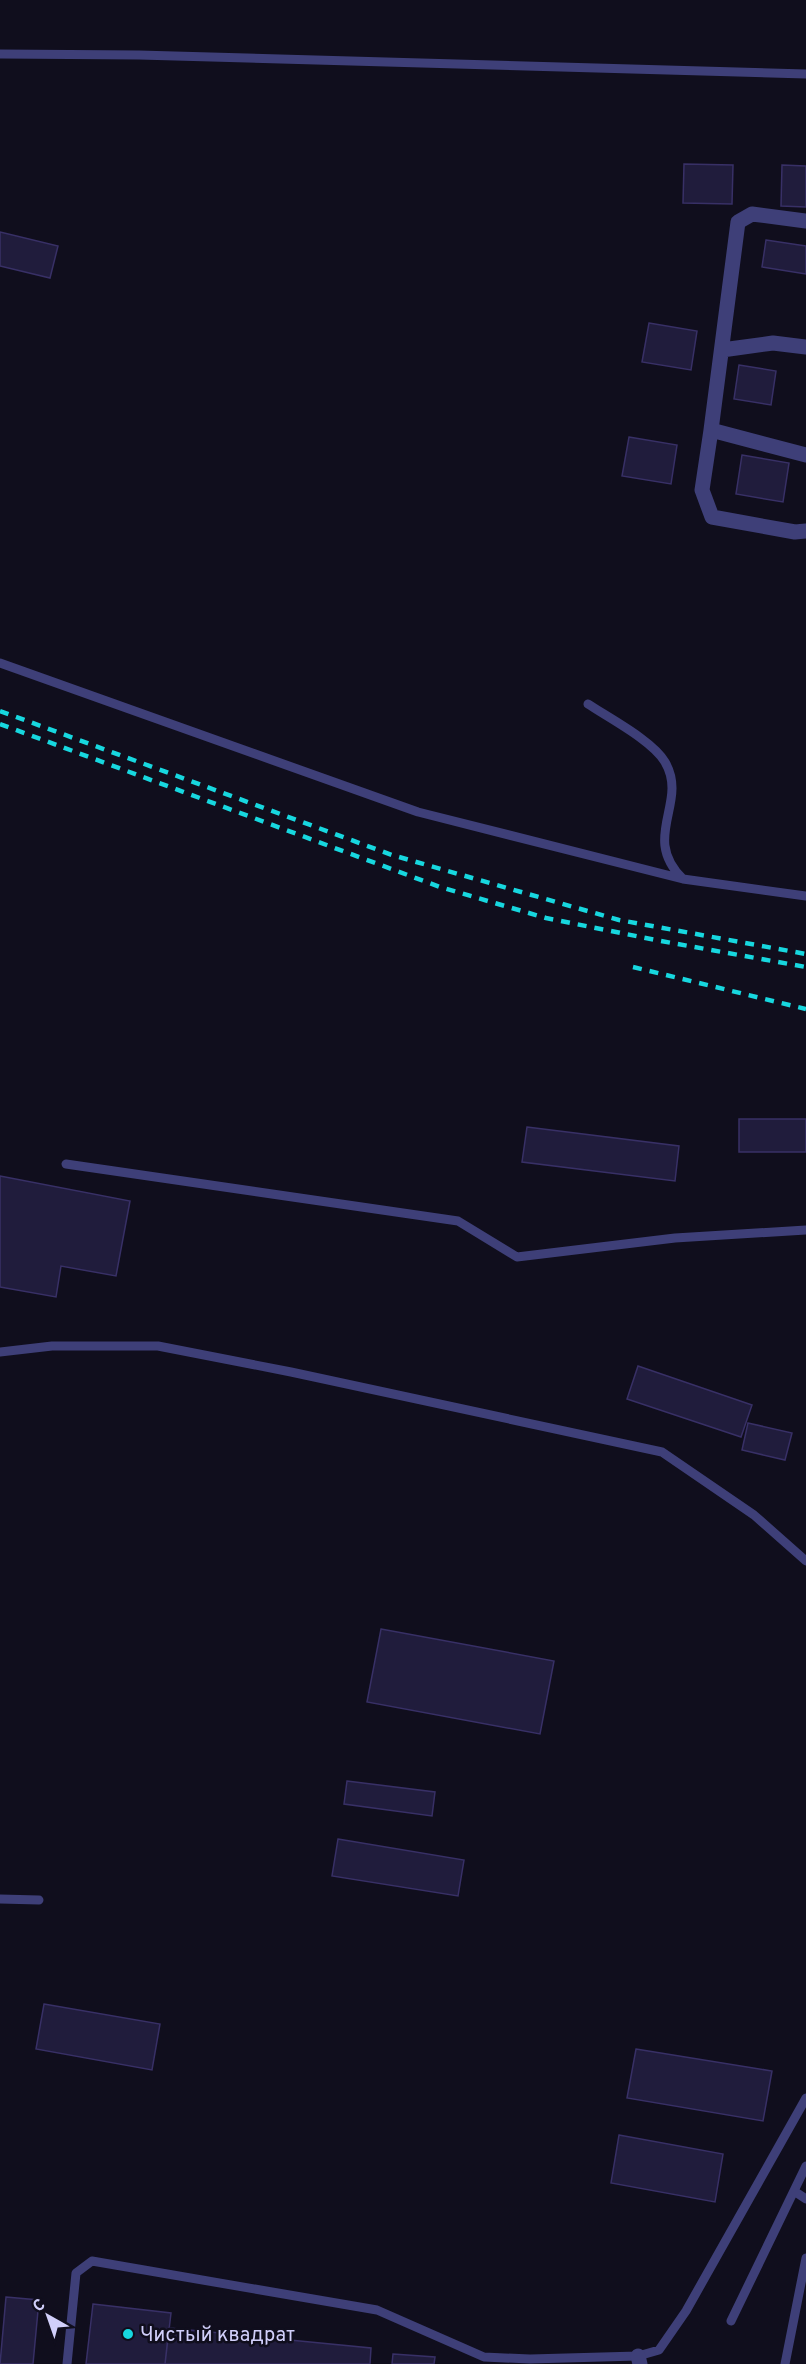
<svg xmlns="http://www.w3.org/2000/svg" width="806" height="2364" font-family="Overpass,sans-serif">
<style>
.building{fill:#201c3c;stroke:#383066;stroke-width:1.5}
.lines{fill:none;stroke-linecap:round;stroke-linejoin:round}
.lane{stroke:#3e3f78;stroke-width:9}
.street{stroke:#3e3f78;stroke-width:15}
.rail{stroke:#17d7df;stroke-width:4.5;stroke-dasharray:9 8;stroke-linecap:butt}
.poi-dot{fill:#17d7df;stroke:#100e1d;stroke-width:2}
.labels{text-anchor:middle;stroke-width:5;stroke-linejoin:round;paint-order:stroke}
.poi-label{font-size:20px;fill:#d1cffa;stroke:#100e1d;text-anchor:start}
</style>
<rect width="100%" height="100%" fill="#100e1d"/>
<path class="building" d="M 684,164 L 733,165 L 732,204 L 683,203 Z
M 782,165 L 806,166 L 806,207 L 781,206 Z
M 0,232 L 58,246 L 50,278 L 0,266 Z
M 766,240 L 806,246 L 806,274 L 762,267 Z
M 649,323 L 697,331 L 691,370 L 642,362 Z
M 739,365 L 776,371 L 771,405 L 734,399 Z
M 629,437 L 677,445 L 671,484 L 622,476 Z
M 742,455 L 789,463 L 783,502 L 736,494 Z
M 739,1119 L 806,1119 L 806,1152 L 739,1152 Z
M 527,1127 L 679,1146 L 675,1181 L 522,1162 Z
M 0,1176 L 130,1201 L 116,1276 L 61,1266 L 56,1297 L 0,1287 Z
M 638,1366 L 752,1405 L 741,1437 L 627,1399 Z
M 748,1423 L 792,1433 L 785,1460 L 742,1450 Z
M 381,1629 L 554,1661 L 540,1734 L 367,1702 Z
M 347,1781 L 435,1792 L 432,1816 L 344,1804 Z
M 338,1839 L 464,1860 L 458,1896 L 332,1876 Z
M 44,2004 L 160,2024 L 152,2070 L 36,2049 Z
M 636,2049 L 772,2071 L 763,2121 L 627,2098 Z
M 619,2135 L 723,2154 L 715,2202 L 611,2183 Z
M 6,2297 L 39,2300 L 33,2364 L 0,2364 Z
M 93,2304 L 171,2313 L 165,2364 L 86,2364 Z
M 169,2328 L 371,2348 L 370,2364 L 165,2364 Z
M 393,2354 L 435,2357 L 434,2364 L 392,2364 Z"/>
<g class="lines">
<path class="lane" d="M 0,54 L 139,55 L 806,74
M 0,663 L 418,812 L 683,879
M 588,704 C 609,718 653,741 665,762 C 689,803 640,837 683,879 L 806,896
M 66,1164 L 458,1221 L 517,1257 L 675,1238 L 806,1230
M 0,1352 L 52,1346 L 158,1346 L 291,1372 L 662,1452 L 754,1515 L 806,1561
M 0,1899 L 39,1900
M 794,2191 L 806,2199
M 731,2321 L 806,2166
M 67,2364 L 76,2273 L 92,2261 L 377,2310 L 484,2357 L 530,2359 L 638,2356 L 659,2350 L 686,2311 L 806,2098
M 785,2364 L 806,2258"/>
<path class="street" d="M 722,350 L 773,343 L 806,347
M 711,430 L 738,222 L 752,214 L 806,221
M 806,455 L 711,430 L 702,490 L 712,517 L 795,532 L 806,531
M 638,2356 L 640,2364"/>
<path class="rail" d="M 0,711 L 392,855 L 619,920 L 806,954
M 0,724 L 440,887 L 546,918 L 661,941 L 806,967
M 633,967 L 806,1009"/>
</g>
<circle class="poi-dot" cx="128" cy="2334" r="6"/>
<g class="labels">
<g class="poi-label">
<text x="140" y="2341">Чистый квадрат</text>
</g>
</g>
<g transform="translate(48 2316) rotate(320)" stroke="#100e1d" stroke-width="4.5" paint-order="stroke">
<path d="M0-4.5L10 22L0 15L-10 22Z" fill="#d1cffa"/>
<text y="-9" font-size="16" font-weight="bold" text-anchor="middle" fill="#d1cffa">С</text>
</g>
</svg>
